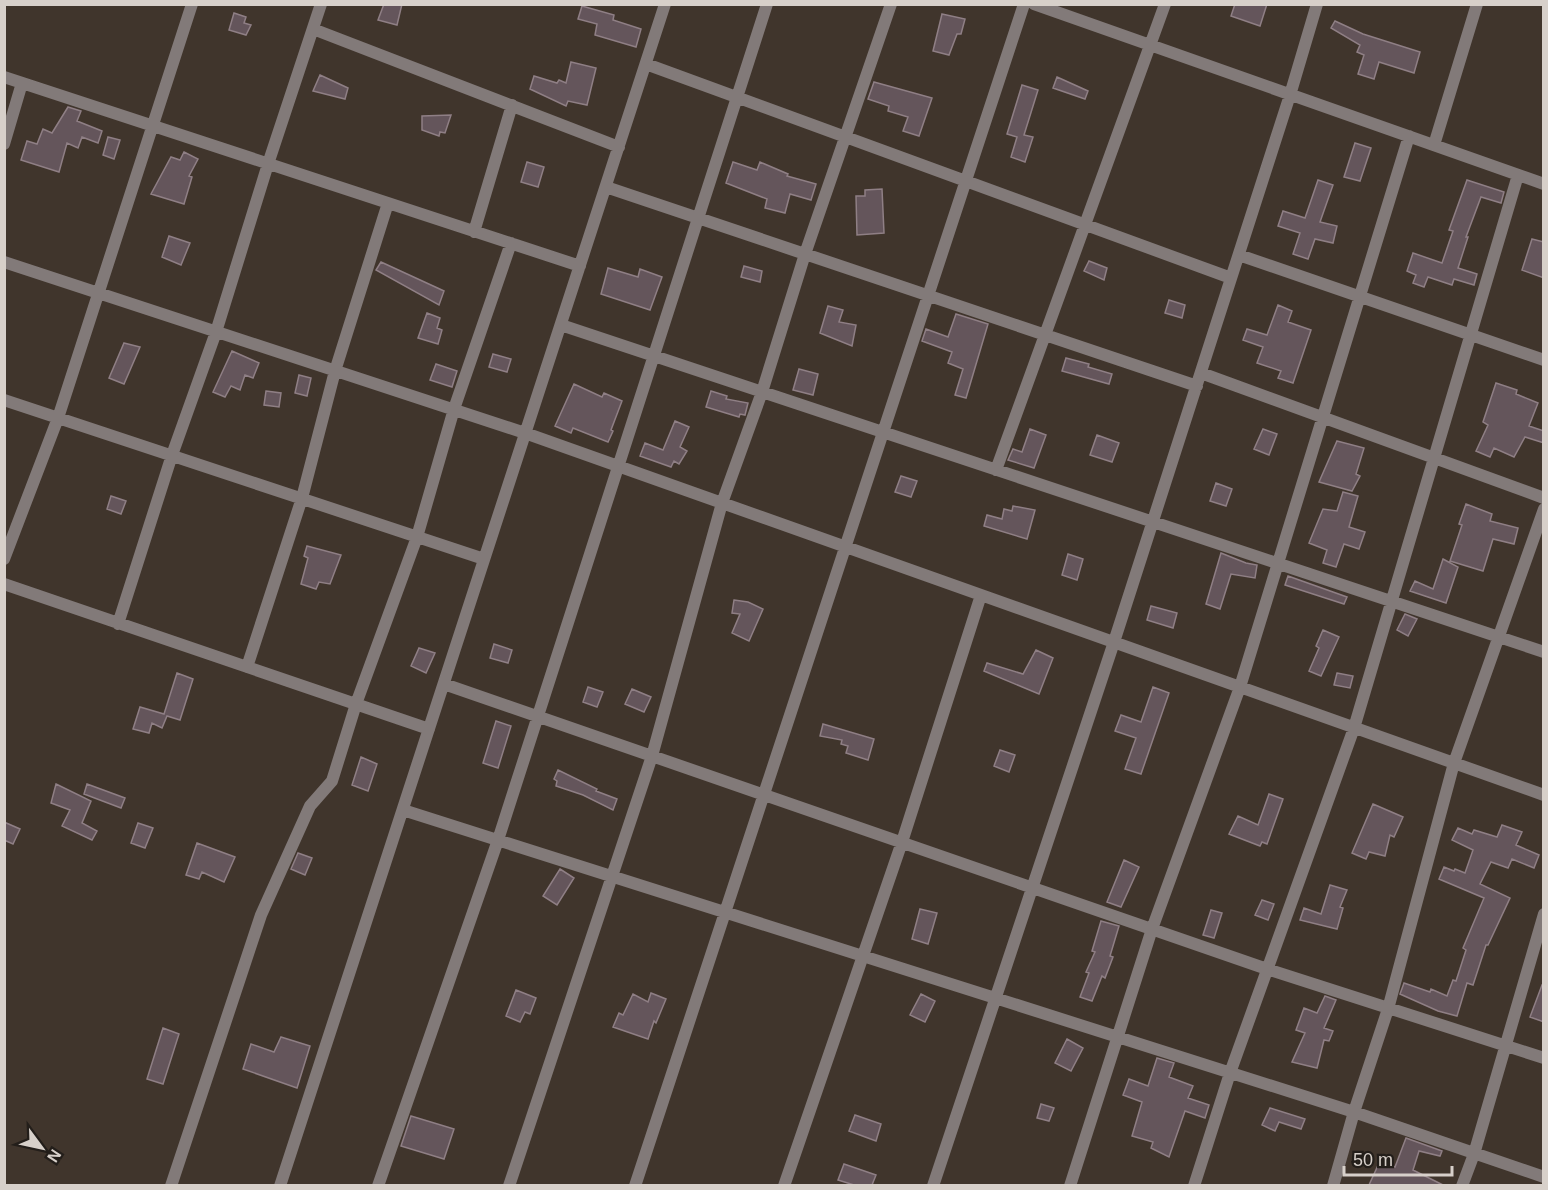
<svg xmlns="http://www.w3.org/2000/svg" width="1548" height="1190" font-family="Helvetica,sans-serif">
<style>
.building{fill:#64555b;stroke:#8f7f85;stroke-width:1.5}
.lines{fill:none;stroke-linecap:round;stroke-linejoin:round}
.minor{stroke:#827a79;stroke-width:12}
</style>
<rect width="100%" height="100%" fill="#40352c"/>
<path class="building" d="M 384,4 L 402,4 L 397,25 L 378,20 Z
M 1235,4 L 1267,4 L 1260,26 L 1231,16 Z
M 582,6 L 614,15 L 613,20 L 641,29 L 636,47 L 595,35 L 597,24 L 578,19 Z
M 234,13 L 246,17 L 244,23 L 251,25 L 246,35 L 229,30 Z
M 942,14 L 965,19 L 961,34 L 957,34 L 949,55 L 933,51 Z
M 1335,21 L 1363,34 L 1420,52 L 1414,73 L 1379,62 L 1374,79 L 1358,74 L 1364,55 L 1357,52 L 1360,45 L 1331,28 Z
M 571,62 L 596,68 L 587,105 L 568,101 L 566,106 L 530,89 L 534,76 L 557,83 L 559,80 L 566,83 Z
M 320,75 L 348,88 L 345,99 L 313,91 Z
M 1057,77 L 1088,91 L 1085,99 L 1053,88 Z
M 874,82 L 932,98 L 919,136 L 903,131 L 908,117 L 888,111 L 889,106 L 868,99 Z
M 1022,85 L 1038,90 L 1024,135 L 1033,137 L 1025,162 L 1011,157 L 1017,137 L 1007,134 Z
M 68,107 L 81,111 L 77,121 L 102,131 L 98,143 L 82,137 L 78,148 L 67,143 L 59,172 L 21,160 L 27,141 L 37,144 L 43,129 L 52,133 Z
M 451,115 L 445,133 L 440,132 L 439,136 L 422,130 L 422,116 Z
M 108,137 L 120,140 L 114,159 L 103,155 Z
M 1355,143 L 1371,148 L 1360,181 L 1344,177 Z
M 184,152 L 198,159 L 189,176 L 192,177 L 184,204 L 151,194 L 171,157 L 180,160 Z
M 527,162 L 544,167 L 538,187 L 521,182 Z
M 733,162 L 757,170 L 760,162 L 788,174 L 787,176 L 816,184 L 811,200 L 790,194 L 785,213 L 765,208 L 767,199 L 726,183 Z
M 1318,180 L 1333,185 L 1320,222 L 1337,226 L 1333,243 L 1315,239 L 1308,259 L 1293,254 L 1300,233 L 1278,226 L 1283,211 L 1305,218 Z
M 1467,180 L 1504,192 L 1501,203 L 1481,197 L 1466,237 L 1468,237 L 1458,268 L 1477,274 L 1474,285 L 1454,279 L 1452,285 L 1428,277 L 1424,287 L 1413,283 L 1416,275 L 1407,271 L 1413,253 L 1442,263 L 1453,231 L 1449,230 Z
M 882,189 L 884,233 L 857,235 L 856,196 L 865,196 L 865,190 Z
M 169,236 L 190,243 L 181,265 L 162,257 Z
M 1532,239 L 1544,242 L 1544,278 L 1522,270 Z
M 1089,261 L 1107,268 L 1104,280 L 1084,271 Z
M 381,262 L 444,291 L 439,305 L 376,270 Z
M 744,266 L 762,271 L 760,282 L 741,277 Z
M 608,268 L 638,277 L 640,269 L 662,277 L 650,310 L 601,294 Z
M 1169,300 L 1185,305 L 1182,318 L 1165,313 Z
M 1278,305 L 1292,311 L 1288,322 L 1311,330 L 1293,383 L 1278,378 L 1281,371 L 1257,363 L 1263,347 L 1243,340 L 1247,329 L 1267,335 Z
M 828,306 L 843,310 L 839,322 L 856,325 L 852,346 L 820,333 Z
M 427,313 L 440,318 L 437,328 L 442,330 L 438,344 L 418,338 Z
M 956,314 L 988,324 L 966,398 L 955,395 L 963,369 L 948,363 L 952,352 L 922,341 L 926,329 L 948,337 Z
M 124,343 L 140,347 L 124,384 L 109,378 Z
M 232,351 L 259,363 L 253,378 L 245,375 L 240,390 L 231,386 L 225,397 L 213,392 Z
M 493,354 L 511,359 L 507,372 L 489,367 Z
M 1066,358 L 1089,364 L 1088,367 L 1112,374 L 1109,384 L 1062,371 Z
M 436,364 L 457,371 L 452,387 L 430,380 Z
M 799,369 L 818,374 L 813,395 L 793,390 Z
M 299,375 L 311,378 L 307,396 L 295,393 Z
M 1496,383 L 1517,390 L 1516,394 L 1538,403 L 1529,426 L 1544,431 L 1544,443 L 1525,437 L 1514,457 L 1494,448 L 1490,457 L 1476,451 L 1488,425 L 1483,422 Z
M 574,384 L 602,397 L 604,393 L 622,401 L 611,430 L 613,431 L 608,442 L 573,428 L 571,433 L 555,426 Z
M 266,391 L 281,393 L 279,407 L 264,405 Z
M 711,391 L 727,396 L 726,399 L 748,403 L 745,415 L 740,414 L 739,417 L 706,407 Z
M 675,421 L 689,427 L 680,447 L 687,451 L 679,464 L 674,461 L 671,467 L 640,456 L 645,443 L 663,450 Z
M 1030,429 L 1046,435 L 1034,468 L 1008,460 L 1013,449 L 1022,452 Z
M 1263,429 L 1277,434 L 1269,455 L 1254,449 Z
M 1097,435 L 1119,443 L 1112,462 L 1090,455 Z
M 1337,441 L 1364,448 L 1356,474 L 1360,476 L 1352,491 L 1319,482 Z
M 901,476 L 917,481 L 911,497 L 895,492 Z
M 1216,483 L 1232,489 L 1226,506 L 1210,501 Z
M 1343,492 L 1358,496 L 1349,527 L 1365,532 L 1359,549 L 1344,544 L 1336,567 L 1323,563 L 1327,550 L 1309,543 L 1323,509 L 1337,511 Z
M 111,496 L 126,501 L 121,514 L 107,509 Z
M 1466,504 L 1492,514 L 1490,521 L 1518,528 L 1514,544 L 1493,539 L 1483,571 L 1450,561 L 1462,525 L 1459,524 Z
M 1013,506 L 1035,510 L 1027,539 L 984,526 L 987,515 L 1002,519 L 1004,509 L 1012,511 Z
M 307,546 L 341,555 L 330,584 L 319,582 L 316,589 L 301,584 L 308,558 L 304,556 Z
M 1221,553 L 1246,563 L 1257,565 L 1255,578 L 1231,574 L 1220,609 L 1206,604 Z
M 1068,554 L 1083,559 L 1077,580 L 1062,575 Z
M 1443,559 L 1458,567 L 1446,603 L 1410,591 L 1415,581 L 1433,589 Z
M 1288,576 L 1347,597 L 1344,604 L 1285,585 Z
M 734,600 L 748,602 L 763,609 L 749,641 L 732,633 L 740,614 L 732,613 Z
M 1151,606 L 1177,613 L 1173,628 L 1147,620 Z
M 1405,614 L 1417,619 L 1408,636 L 1397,630 Z
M 1323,630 L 1339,637 L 1321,676 L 1309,671 L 1319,648 L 1316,646 Z
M 494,644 L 512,650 L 508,663 L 490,658 Z
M 419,648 L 435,653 L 426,673 L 411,666 Z
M 1036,650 L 1053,658 L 1039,694 L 984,671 L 987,663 L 1023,674 Z
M 177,673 L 193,679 L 180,720 L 167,716 L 162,728 L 152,723 L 149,733 L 133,729 L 140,707 L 164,714 Z
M 1337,673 L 1353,676 L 1350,688 L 1334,685 Z
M 588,687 L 603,692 L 597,707 L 583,702 Z
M 1153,687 L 1169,693 L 1141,774 L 1125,769 L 1136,738 L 1115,731 L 1121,715 L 1141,722 Z
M 632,689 L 651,697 L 644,712 L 625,704 Z
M 496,721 L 511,726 L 498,768 L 483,763 Z
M 823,724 L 874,739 L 868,760 L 846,753 L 848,746 L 841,744 L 842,740 L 820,736 Z
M 1000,750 L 1015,755 L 1009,772 L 994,766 Z
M 361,757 L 377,764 L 368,791 L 352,785 Z
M 558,770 L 597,789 L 596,791 L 617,799 L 613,810 L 583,795 L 556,786 L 557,781 L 554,779 Z
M 56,784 L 91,801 L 82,823 L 97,831 L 92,840 L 62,826 L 70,810 L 51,803 Z
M 87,784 L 125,798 L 121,808 L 84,794 Z
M 1269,794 L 1283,799 L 1267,844 L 1262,842 L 1260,846 L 1229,834 L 1238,816 L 1258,825 Z
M 1373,804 L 1403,817 L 1394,837 L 1390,835 L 1385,856 L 1369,852 L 1366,859 L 1352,853 Z
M 4,822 L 20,829 L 13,844 L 4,840 Z
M 138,823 L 153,828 L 145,848 L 131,843 Z
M 1502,825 L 1522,832 L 1516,845 L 1539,855 L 1534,868 L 1512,859 L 1508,868 L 1491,862 L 1480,884 L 1510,898 L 1488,945 L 1486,945 L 1473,985 L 1467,983 L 1457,1016 L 1438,1011 L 1400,994 L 1404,983 L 1430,992 L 1431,989 L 1447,996 L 1453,980 L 1456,981 L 1466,950 L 1463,948 L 1484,898 L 1439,879 L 1444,867 L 1454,871 L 1455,869 L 1465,873 L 1473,850 L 1452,840 L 1458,828 L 1472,834 L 1474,830 L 1497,837 Z
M 197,843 L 235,857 L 224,882 L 202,872 L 199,879 L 186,875 Z
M 298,853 L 312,858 L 305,875 L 291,869 Z
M 1124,860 L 1139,867 L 1121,907 L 1107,902 Z
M 560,869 L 574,878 L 557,905 L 543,896 Z
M 1330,885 L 1347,890 L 1340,907 L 1343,908 L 1337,929 L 1300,920 L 1304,908 L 1321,914 Z
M 1262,900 L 1274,904 L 1268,920 L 1255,915 Z
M 920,909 L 937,913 L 928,944 L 912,939 Z
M 1211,910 L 1222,913 L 1214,938 L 1203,935 Z
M 1101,921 L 1119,926 L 1110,956 L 1113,957 L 1105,978 L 1102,976 L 1092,1001 L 1080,997 L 1089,973 L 1086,972 L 1095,952 L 1092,951 Z
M 1542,985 L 1544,986 L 1544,1022 L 1530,1017 Z
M 516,990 L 536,998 L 530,1014 L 525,1012 L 520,1022 L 506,1016 Z
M 651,993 L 666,999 L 656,1023 L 654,1021 L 648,1039 L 613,1027 L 619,1013 L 623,1015 L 633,994 L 648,1002 Z
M 921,994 L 935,1001 L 925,1022 L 910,1015 Z
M 1325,996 L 1336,1000 L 1324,1028 L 1333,1031 L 1329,1041 L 1324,1040 L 1317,1068 L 1292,1062 L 1305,1033 L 1296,1030 L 1304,1008 L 1317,1013 Z
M 163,1028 L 179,1034 L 163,1084 L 147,1079 Z
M 281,1037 L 310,1046 L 297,1088 L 243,1069 L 251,1044 L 274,1052 Z
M 1067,1039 L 1083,1048 L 1071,1071 L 1055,1063 Z
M 1157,1058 L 1174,1063 L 1169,1077 L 1193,1086 L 1188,1098 L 1209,1105 L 1205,1118 L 1185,1111 L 1169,1157 L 1151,1148 L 1153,1142 L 1132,1136 L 1142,1102 L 1123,1095 L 1129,1079 L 1148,1086 Z
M 1041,1104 L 1054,1108 L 1049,1121 L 1037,1118 Z
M 1270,1108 L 1305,1119 L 1301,1129 L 1279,1122 L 1275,1131 L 1262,1125 Z
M 855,1115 L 881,1124 L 876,1141 L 849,1131 Z
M 411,1116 L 454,1129 L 444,1159 L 401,1146 Z
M 1406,1138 L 1442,1151 L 1440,1156 L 1419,1151 L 1413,1170 L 1443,1185 L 1369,1185 L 1380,1161 L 1395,1167 Z
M 844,1164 L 876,1175 L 872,1185 L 854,1185 L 838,1180 Z"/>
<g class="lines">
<path class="minor" d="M 1034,4 L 1544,184
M 313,29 L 619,147
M 646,64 L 1231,278
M 4,77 L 580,266
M 4,144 L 22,83
M 1434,145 L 1477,4
M 606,187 L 1197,386
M 474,232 L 512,105
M 1239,255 L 1544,360
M 4,262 L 525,433 L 1544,795
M 561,325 L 1544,652
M 1201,373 L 1544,498
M 4,400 L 484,559
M 996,470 L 1165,4
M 4,559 L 58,418 L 192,4
M 4,584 L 429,729
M 118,624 L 172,455 L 216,332 L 268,164 L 321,4
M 247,667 L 302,498 L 335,371 L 388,203
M 444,684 L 1267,969 L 1544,1058
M 403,810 L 1354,1112 L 1544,1177
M 171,1186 L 261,915 L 310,806 L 332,781 L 356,704 L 417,537 L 454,409 L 511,243
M 280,1186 L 665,4
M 378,1186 L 498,840 L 767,4
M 509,1186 L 652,756 L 722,503 L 762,392 L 805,254 L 891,4
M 635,1186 L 1024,4
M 784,1186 L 902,842 L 981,595
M 933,1186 L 1114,642 L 1290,95 L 1317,4
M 1070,1186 L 1152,929 L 1240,687 L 1409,136
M 1194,1186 L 1230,1073 L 1354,728 L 1518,175
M 1333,1186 L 1354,1112 L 1388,1009 L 1454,763 L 1544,509
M 1462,1186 L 1474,1154 L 1544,914"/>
</g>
<rect width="1548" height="1190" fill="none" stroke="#d7d0ca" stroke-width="12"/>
<g transform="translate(42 1148) rotate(123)" stroke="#231e1a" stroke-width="4.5" paint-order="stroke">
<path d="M0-4.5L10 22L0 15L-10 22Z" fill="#d7d0ca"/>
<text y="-9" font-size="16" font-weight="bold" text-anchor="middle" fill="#d7d0ca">N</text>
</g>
<path d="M1344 1166v9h108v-9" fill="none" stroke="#d7d0ca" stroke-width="3"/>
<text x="1353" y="1166" font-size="18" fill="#d7d0ca" stroke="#231e1a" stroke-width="4.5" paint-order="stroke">50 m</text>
</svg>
